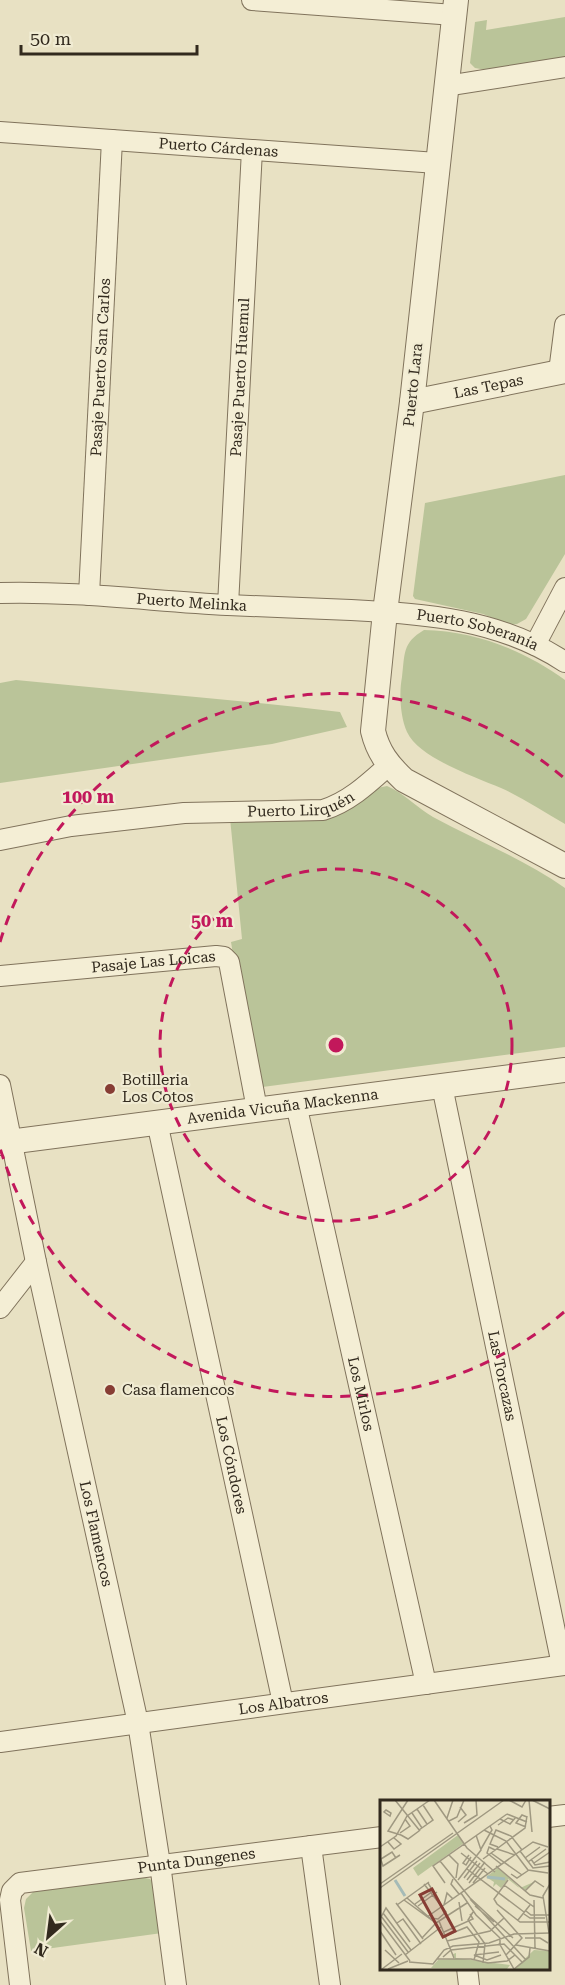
<svg xmlns="http://www.w3.org/2000/svg" width="565" height="1985" font-family="'Roboto Serif',serif">
<style>
.green{fill:#bac499}
.lines{fill:none;stroke-linecap:round;stroke-linejoin:round}
.minor-casing{stroke:#80735c;stroke-width:22}
.tertiary-casing{stroke:#80735c;stroke-width:26}
.minor{stroke:#f4eed5;stroke-width:20}
.tertiary{stroke:#f4eed5;stroke-width:24}
.ring{fill:none;stroke:#c2185b;stroke-width:3;stroke-dasharray:10 8}
.poi-dot{fill:#873d34;stroke:#f0ebd2;stroke-width:2}
.labels{text-anchor:middle;stroke-width:4.5;stroke-linejoin:round;paint-order:stroke}
.street-label{font-size:15px;fill:#322a1e;stroke:#f0ebd2}
.poi-label{font-size:15px;fill:#322a1e;stroke:#f0ebd2;text-anchor:start}
.inset-river{fill:none;stroke:#a5bbb7;stroke-width:3}
.inset-road{fill:none;stroke:#9f9881;stroke-width:1.5}
.view{fill:#873d34;fill-opacity:0.15;stroke:#873d34;stroke-width:3}
.inset-edge{fill:none;stroke:#322a1e;stroke-width:3}
.centre{fill:#c2185b;stroke:#f0ebd2;stroke-width:3}
.ring-label{font-size:18px;text-anchor:middle;font-weight:bold;fill:#c2185b;stroke:#f0ebd2;stroke-width:4.5;stroke-linejoin:round;paint-order:stroke}
</style>
<rect width="100%" height="100%" fill="#e8e1c3"/>
<path class="green" d="M 565,17 L 565,57 L 486,70 L 475,68 L 470,63 L 475,22 L 487,20 L 486,30 Z
M 565,475 L 565,554 L 526,619 L 517,624 L 510,625 L 483,614 L 415,599 L 413,596 L 425,503 Z
M 424,630 C 475,631 524,650 565,680 L 565,824 C 544,812 523,798 501,788 C 475,777 419,758 407,732 C 400,716 399,693 402,677 C 405,654 402,643 424,630 Z
M 16,680 C 124,691 232,699 340,712 L 347,727 L 272,744 L 0,783 L 0,683 Z
M 387,786 C 404,793 417,808 433,817 C 477,841 524,859 565,888 L 565,1047 L 255,1088 L 231,942 L 242,939 L 230,818 Z
M 141,1877 L 150,1879 L 153,1882 L 162,1933 L 31,1951 L 24,1908 L 26,1899 L 33,1892 Z"/>
<g class="lines">
<defs>
<g id="minor">
<path d="M 252,0 L 454,15"/>
<path d="M 446,86 L 565,67"/>
<path id="s1" d="M 0,132 L 437,163"/>
<path d="M 559,372 L 565,325"/>
<path id="s2" d="M 0,593 C 76,591 152,601 228,605 C 269,607 310,608 351,610 C 428,614 499,619 565,662"/>
<path id="s3" d="M 89,595 L 112,140"/>
<path id="s4" d="M 228,605 L 252,150"/>
<path d="M 535,645 L 565,588"/>
<path id="s5" d="M 0,840 L 71,826 L 184,813 L 323,810 C 349,802 369,783 389,765"/>
<path id="s6" d="M 0,976 L 216,956 L 224,957 L 229,962 L 257,1109"/>
<path id="s7" d="M 0,1085 L 36,1262 L 138,1723 L 160,1864 L 176,1985"/>
<path id="s8" d="M 442,1086 L 562,1665"/>
<path id="s9" d="M 296,1104 L 426,1684"/>
<path id="s10" d="M 157,1122 L 283,1703"/>
<path d="M 0,1308 L 36,1262"/>
<path id="s11" d="M 0,1742 L 565,1665"/>
<path d="M 548,1817 L 565,1815"/>
<path d="M 311,1846 L 330,1985"/>
<path d="M 467,1968 L 469,1985"/>
<path id="s12" d="M 20,1985 L 10,1900 L 12,1891 L 20,1883 L 382,1837"/>
</g>
<g id="tertiary">
<path d="M 456,0 L 412,402 L 385,612 L 373,731 C 378,752 388,765 404,780 L 565,866"/>
<path id="s13" d="M 412,402 L 565,371"/>
<path id="s14" d="M 0,1143 L 565,1070"/>
</g>
</defs>
<use href="#minor" class="minor-casing"/>
<use href="#tertiary" class="tertiary-casing"/>
<use href="#minor" class="minor"/>
<use href="#tertiary" class="tertiary"/>
</g>
<g class="ring">
<circle cx="336" cy="1045" r="176"/>
<path d="M564 1312A351 351 0 0 1 0 1148M0 942A351 351 0 0 1 564 778"/>
</g>
<g class="poi-dot">
<circle cx="110" cy="1089" r="6"/>
<circle cx="110" cy="1390" r="6"/>
</g>
<g class="labels">
<g class="street-label">
<text dy="5" stroke="none"><textPath href="#s1" startOffset="219">Puerto Cárdenas</textPath></text>
<text dy="5" stroke="none"><textPath href="#s3" startOffset="228">Pasaje Puerto San Carlos</textPath></text>
<text dy="5" stroke="none"><textPath href="#s4" startOffset="228">Pasaje Puerto Huemul</textPath></text>
<text transform="translate(413 385) rotate(-84)" y="5">Puerto Lara</text>
<text dy="5" stroke="none"><textPath href="#s13" startOffset="78">Las Tepas</textPath></text>
<text dy="5" stroke="none"><textPath href="#s2" startOffset="192">Puerto Melinka</textPath></text>
<text dy="5" stroke="none"><textPath href="#s2" startOffset="480">Puerto Soberanía</textPath></text>
<text dy="5" stroke="none"><textPath href="#s5" startOffset="304">Puerto Lirquén</textPath></text>
<text dy="5" stroke="none"><textPath href="#s6" startOffset="154">Pasaje Las Loicas</textPath></text>
<text dy="5" stroke="none"><textPath href="#s14" startOffset="285">Avenida Vicuña Mackenna</textPath></text>
<text dy="5" stroke="none"><textPath href="#s8" startOffset="296">Las Torcazas</textPath></text>
<text dy="5" stroke="none"><textPath href="#s9" startOffset="297">Los Mirlos</textPath></text>
<text dy="5" stroke="none"><textPath href="#s10" startOffset="351">Los Cóndores</textPath></text>
<text dy="5" stroke="none"><textPath href="#s7" startOffset="459">Los Flamencos</textPath></text>
<text dy="5" stroke="none"><textPath href="#s11" startOffset="286">Los Albatros</textPath></text>
<text dy="5" stroke="none"><textPath href="#s12" startOffset="284">Punta Dungenes</textPath></text>
</g>
<g class="poi-label">
<text x="122" y="1085">Botilleria<tspan x="122" dy="17">Los Cotos</tspan></text>
<text x="122" y="1395">Casa flamencos</text>
</g>
</g>
<g transform="translate(380 1800)">
<rect width="170" height="170" fill="#e8e1c3"/>
<path d="M 78,35 L 84,43 L 38,76 L 33,68 ZM 118,68 L 140,88 L 156,81 L 145,90 L 138,87 L 128,79 L 121,88 L 116,84 L 113,87 L 114,82 L 106,77 ZM 154,150 L 169,151 L 169,169 L 134,169 ZM 76,153 L 76,158 L 130,165 L 127,169 L 51,168 L 58,160 L 75,159 L 73,154 Z" fill="#bac499"/>
<path class="inset-river" d="M 107,77 L 125,79M 15,80 L 25,96"/>
<path class="inset-road" d="M 15,0 L 40,31M 54,0 L 87,48 L 115,72M 129,0 L 142,7 L 146,0M 149,0 L 152,32M 152,0 L 170,9M 37,9 L 47,24M 6,10 L 11,13 L 10,16 L 4,12 ZM 32,13 L 42,28M 127,14 L 147,22M 67,18 L 73,0M 120,19 L 130,24 L 136,17M 69,21 L 77,17 L 84,0M 78,22 L 86,15 L 80,7M 84,23 L 97,15 L 96,0M 118,25 L 128,18 L 134,20M 146,27 L 136,23 L 142,15 L 147,17M 39,30 L 53,20 L 43,5M 104,30 L 126,41 L 148,70 L 168,73M 20,33 L 30,26 L 25,19M 21,35 L 8,31 L 28,0M 21,35 L 28,39 L 39,31M 8,42 L 14,49 L 21,44 L 14,38M 0,47 L 16,36 L 27,16 L 50,0M 118,47 L 110,44 L 116,30 L 131,36 L 142,50M 101,49 L 112,30 L 110,26M 117,49 L 135,55M 115,50 L 109,47 L 107,53 L 121,64M 140,51 L 153,68 L 170,66M 81,53 L 108,74M 111,53 L 142,75M 69,55 L 78,64 L 76,78M 89,55 L 83,63 L 86,65 L 91,57M 0,57 L 3,66 L 20,55M 145,58 L 160,47M 1,59 L 12,52 L 16,58M 103,59 L 145,28 L 147,16M 151,59 L 155,65 L 170,62M 60,61 L 90,98 L 133,138M 148,62 L 166,49M 154,63 L 170,52M 116,66 L 150,95 L 163,98M 87,69 L 144,112M 131,74 L 137,78 L 149,70M 84,78 L 97,61M 73,79 L 71,84 L 79,94M 78,80 L 101,50 L 96,35M 87,80 L 100,63M 128,80 L 114,99 L 117,104 L 140,122 L 170,122M 65,83 L 53,66 L 127,14M 89,83 L 105,62M 93,83 L 105,68M 0,84 L 73,33M 124,85 L 154,107M 0,88 L 124,0M 145,91 L 155,81 L 164,87M 81,93 L 96,115 L 120,138 L 120,145M 27,98 L 50,118 L 58,119 L 66,112 L 44,84M 90,99 L 146,160M 24,100 L 56,123 L 87,103M 154,100 L 155,148M 79,102 L 82,121M 16,103 L 43,139M 35,104 L 53,91 L 48,83M 17,105 L 49,82M 64,105 L 67,93 L 73,99M 38,106 L 57,92M 95,106 L 114,122M 117,110 L 142,138 L 126,155M 146,111 L 151,115 L 170,115M 93,112 L 88,120 L 105,144 L 103,163M 3,113 L 31,150M 144,114 L 150,118 L 165,118M 1,116 L 28,152M 47,117 L 153,42 L 168,47M 0,119 L 6,108 L 30,142M 138,120 L 150,105M 0,121 L 30,161M 59,121 L 74,158M 17,123 L 23,119 L 41,144M 0,131 L 16,155M 64,132 L 93,119 L 90,114M 169,133 L 163,96 L 170,84M 65,136 L 87,127 L 99,142 L 94,160M 42,138 L 56,123M 145,138 L 160,138 L 168,143M 67,141 L 110,131 L 124,118M 119,143 L 134,169 L 149,157 L 150,148M 136,145 L 170,151M 5,150 L 19,163M 119,152 L 94,155 L 107,160 L 121,155M 25,155 L 61,127M 63,157 L 71,150 L 124,144 L 143,163M 57,159 L 91,159 L 108,163 L 127,161 L 135,155M 29,162 L 53,164 L 64,150 L 73,146 L 109,143 L 134,134 L 170,133M 2,169 L 22,154M 8,169 L 28,161"/>
<path class="view" d="M 52,89 L 75,131 L 63,137 L 40,95 Z"/>
<rect width="170" height="170" class="inset-edge"/>
</g>
<circle cx="336" cy="1045" r="9" class="centre"/>
<g class="ring-label">
<text x="88" y="803">100 m</text>
<text x="212" y="927">50 m</text>
</g>
<g transform="translate(48 1937) rotate(208)" stroke="#f0ebd2" stroke-width="4.5" paint-order="stroke">
<path d="M0-4.5L10 22L0 15L-10 22Z" fill="#322a1e"/>
<text y="-9" font-size="16" font-weight="bold" text-anchor="middle" fill="#322a1e">N</text>
</g>
<path d="M21 45v9h176v-9" fill="none" stroke="#322a1e" stroke-width="3"/>
<text x="30" y="45" font-size="18" fill="#322a1e" stroke="#f0ebd2" stroke-width="4.5" paint-order="stroke">50 m</text>
</svg>
